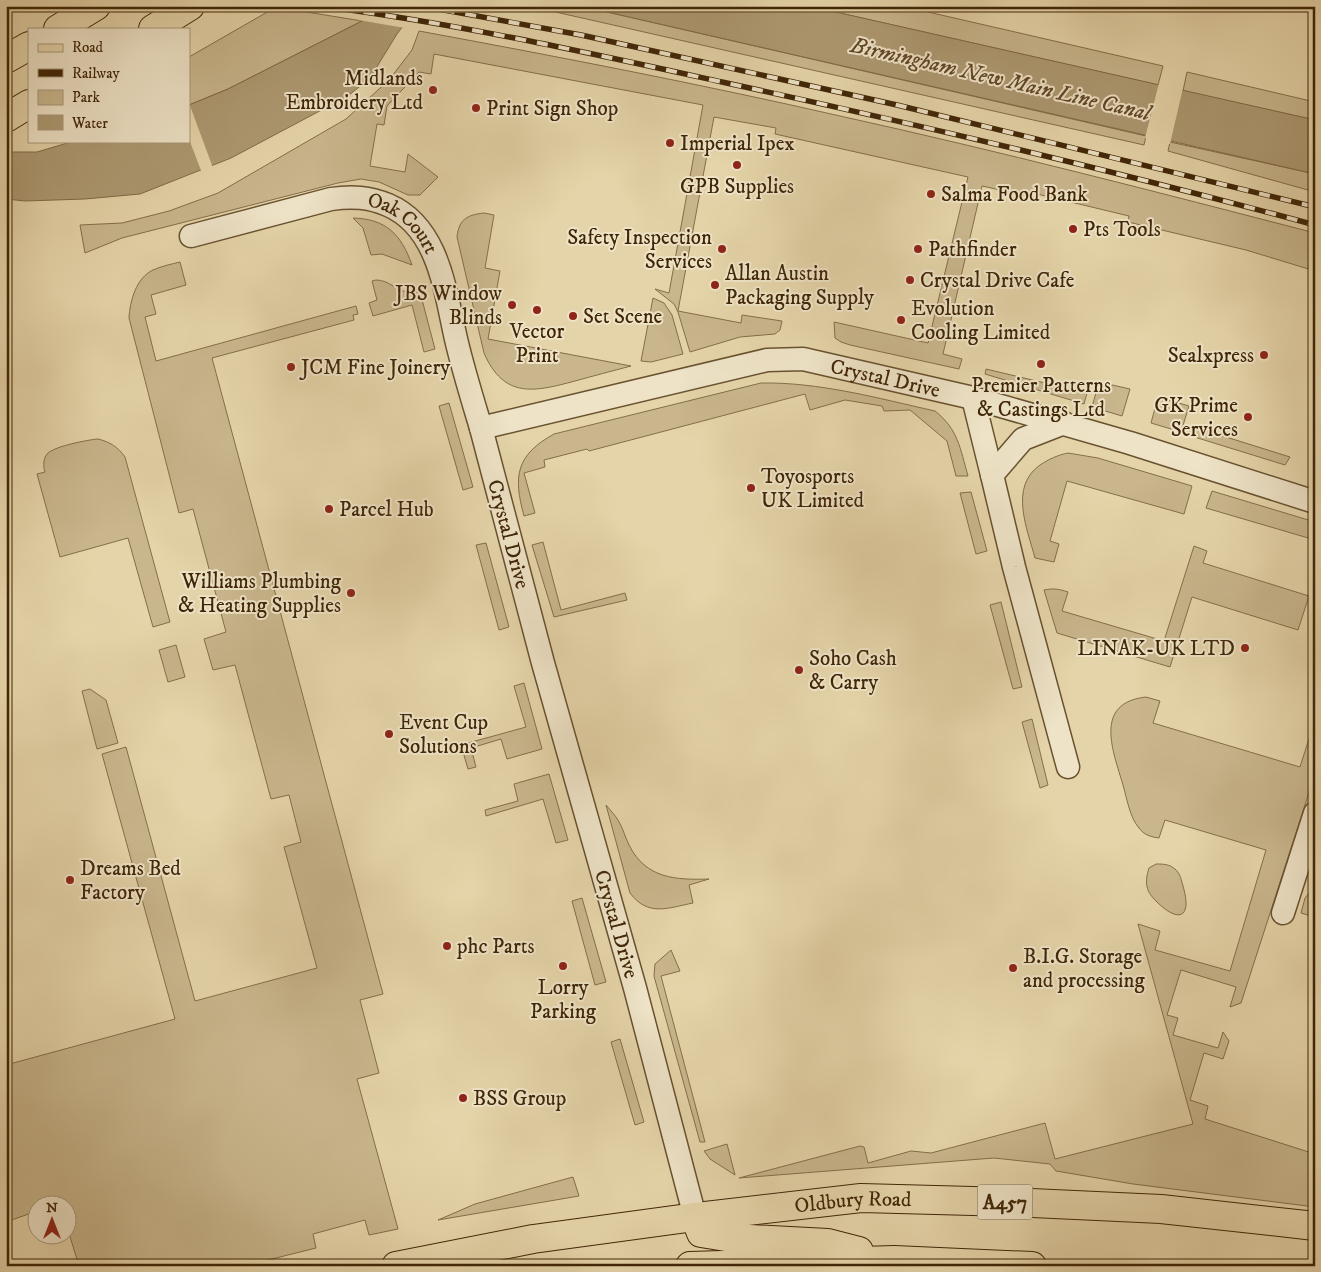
<svg xmlns="http://www.w3.org/2000/svg" width="1321" height="1272" font-family="'IM FELL DW Pica',serif">
<style>
.green{fill:#c9b68d;stroke:#846e4a}
.water{fill:#ad9972;stroke:#816b47}
.pier{fill:#e5d4a9}
.lines{fill:none;stroke-linecap:round;stroke-linejoin:round}
.street-casing{stroke:#695230;stroke-width:25}
.primary-casing{stroke:#402607;stroke-width:30}
.highway-casing{stroke:#402607;stroke-width:30}
.street{stroke:#eee3c7;stroke-width:22}
.primary{stroke:#e5d4a9;stroke-width:28}
.highway{stroke:#e5d4a9;stroke-width:28}
.rail-casing{stroke:#402607;stroke-width:5.5}
.rail{stroke:#eee3c7;stroke-width:4;stroke-dasharray:11;stroke-linecap:butt}
.poi-dot{fill:#8f2418;stroke:#eee3c7;stroke-width:2}
.labels{text-anchor:middle;stroke-width:4;stroke-linejoin:round;paint-order:stroke}
.shield{fill:#eee3c7;stroke:#745f41;stroke-width:1}
.shield-label{font-size:20px;font-weight:bold;fill:#402607}
.poi-label{font-size:21px;fill:#402607;stroke:#eee3c7;text-anchor:start}
.street-label{font-size:21px;fill:#402607;stroke:#eee3c7}
.water-label{font-size:22px;font-style:italic;fill:#614827;stroke:#eee3c7}
</style>
<rect width="100%" height="100%" fill="#e5d4a9"/>
<filter id="stains"><feTurbulence type="fractalNoise" baseFrequency=".004" numOctaves="4"/><feColorMatrix values="0 0 0 0 .2 0 0 0 0 .09 0 0 0 0 .02 0 0 0 .5 -.17"/></filter>
<radialGradient id="worn" r=".72"><stop offset=".6" stop-color="#630" stop-opacity="0"/><stop offset="1" stop-color="#630" stop-opacity=".3"/></radialGradient>
<path class="green" d="M 529,6 L 581,6 L 1146,136 L 1144,145 Z
M 809,6 L 902,6 L 1163,66 L 1158,85 Z
M 276,7 L 362,21 L 228,89 L 189,105 L 189,57 Z
M 419,31 C 560,57 700,84 840,116 C 999,151 1157,192 1315,233 L 1315,271 L 1246,250 L 1128,222 L 1129,216 L 1029,192 L 1028,196 L 982,186 L 943,354 L 962,359 L 959,369 L 850,345 L 841,342 L 835,338 L 834,322 L 928,343 L 968,177 L 775,134 L 776,128 L 714,117 L 678,311 L 741,323 L 742,315 L 782,321 L 780,330 L 775,334 L 740,337 L 690,352 L 678,312 L 674,304 L 655,289 L 669,293 L 703,105 L 434,54 L 431,74 L 419,72 L 387,106 L 384,125 L 377,124 L 370,166 L 405,172 L 408,154 L 438,177 L 420,195 L 408,195 L 379,182 L 361,179 L 338,183 L 122,238 L 85,253 L 80,225 L 122,223 L 169,211 L 218,193 L 346,119 L 389,80 L 412,50 Z
M 1187,72 L 1315,102 L 1315,120 L 1183,91 Z
M 1170,142 L 1315,174 L 1315,192 L 1168,151 Z
M 484,213 L 494,215 L 485,268 L 500,271 L 488,339 L 631,366 C 612,371 593,376 575,381 C 534,392 504,399 484,353 L 457,237 C 459,219 467,215 484,213 Z
M 353,218 C 386,219 401,234 412,265 L 382,254 L 371,255 L 363,228 Z
M 180,262 L 186,285 L 151,295 L 156,314 L 145,317 L 156,361 L 356,306 L 358,314 L 353,315 L 354,320 L 212,358 L 383,994 L 360,1000 L 379,1073 L 357,1079 L 398,1229 L 369,1235 L 365,1220 L 313,1234 L 316,1248 L 244,1266 L 79,1266 L 68,1230 L 68,1204 L 38,1204 L 37,1211 L 6,1222 L 6,1065 L 175,1019 L 102,754 L 126,747 L 195,1001 L 317,968 L 284,847 L 301,842 L 289,795 L 271,799 L 235,665 L 213,670 L 204,639 L 226,632 L 193,509 L 179,513 L 129,318 C 130,301 136,278 153,270 C 162,266 172,264 180,262 Z
M 376,280 C 389,280 395,290 407,292 C 411,293 416,292 420,292 L 435,349 L 424,352 L 412,305 L 373,316 L 369,303 L 377,300 L 372,281 Z
M 653,298 L 664,303 L 672,315 L 683,354 L 651,362 L 641,361 Z
M 986,369 L 1087,393 L 1084,404 L 985,374 Z
M 1099,382 L 1130,389 L 1122,416 L 1092,407 Z
M 761,383 C 819,382 877,398 935,411 C 958,429 960,448 968,476 L 956,476 L 947,441 L 910,410 L 884,411 L 882,406 L 845,400 L 810,410 L 805,394 L 589,451 L 587,449 L 544,460 L 545,467 L 524,473 L 535,513 L 524,516 C 513,476 516,455 554,434 Z
M 1158,397 L 1189,406 L 1181,432 L 1151,423 Z
M 449,403 L 473,487 L 463,490 L 439,406 Z
M 1191,426 L 1290,457 L 1285,465 L 1188,435 Z
M 98,439 C 110,442 118,447 125,457 L 170,622 L 153,627 L 128,538 L 60,557 L 37,474 L 45,472 C 43,466 43,458 48,453 C 56,446 87,440 98,439 Z
M 1068,453 L 1098,458 L 1192,486 L 1184,514 L 1067,481 L 1050,541 L 1059,544 L 1054,562 L 1035,558 C 1027,528 1009,487 1040,465 C 1049,459 1058,455 1068,453 Z
M 1212,491 L 1315,522 L 1315,540 L 1206,508 Z
M 971,492 L 987,551 L 976,554 L 960,493 Z
M 543,542 L 561,610 L 625,593 L 627,600 L 554,617 L 532,545 Z
M 486,543 L 509,627 L 499,630 L 476,545 Z
M 1194,546 L 1207,551 L 1203,563 L 1309,596 L 1298,630 L 1192,597 L 1170,667 L 1057,633 L 1044,590 C 1053,588 1059,589 1068,592 L 1062,611 L 1164,641 Z
M 1001,602 L 1022,687 L 1013,689 L 990,605 Z
M 176,645 L 185,677 L 168,682 L 159,650 Z
M 524,683 L 542,749 L 507,759 L 501,739 L 471,748 L 476,767 L 468,769 L 461,745 L 526,727 L 514,686 Z
M 90,689 L 106,700 L 118,743 L 97,749 L 82,691 Z
M 1146,697 L 1160,701 L 1153,723 L 1300,767 L 1315,720 L 1315,774 L 1241,1003 L 1230,1007 L 1236,987 L 1181,970 L 1167,1015 L 1178,1018 L 1173,1035 L 1218,1048 L 1223,1032 L 1229,1041 L 1223,1059 L 1204,1053 L 1190,1100 L 1208,1106 L 1205,1119 L 1315,1154 L 1315,1207 L 1133,1184 L 1056,1171 L 1050,1164 L 994,1158 L 739,1178 L 860,1146 L 864,1147 L 868,1163 L 911,1151 L 931,1153 L 1045,1123 L 1055,1159 L 1193,1124 L 1138,924 L 1160,931 L 1155,950 L 1230,971 L 1266,850 L 1165,820 L 1159,838 C 1151,837 1144,835 1139,828 C 1130,818 1127,799 1123,785 C 1113,751 1093,703 1146,697 Z
M 1032,719 L 1048,785 L 1040,788 L 1022,722 Z
M 549,774 L 568,840 L 556,843 L 543,799 L 486,816 L 485,810 L 518,801 L 514,784 Z
M 606,805 C 610,810 615,815 618,820 C 623,828 625,837 629,845 C 646,879 676,880 709,879 L 689,885 L 693,903 C 668,908 648,917 630,893 Z
M 1156,864 C 1163,864 1169,864 1175,869 C 1180,873 1181,879 1183,886 C 1193,920 1177,923 1155,900 C 1145,890 1145,881 1149,868 Z
M 1315,886 L 1315,917 L 1301,913 L 1305,898 Z
M 582,898 L 606,982 L 595,985 L 572,901 Z
M 671,950 L 680,971 L 661,976 L 705,1142 L 700,1142 L 654,976 L 655,964 Z
M 620,1039 L 644,1122 L 635,1125 L 611,1042 Z
M 727,1144 L 735,1175 L 710,1159 L 704,1151 Z
M 573,1177 L 579,1196 L 438,1220 L 475,1204 Z"/>
<path class="water" d="M 418,6 L 397,34 L 370,78 L 348,96 L 231,158 L 140,194 L 85,199 L 25,201 L 6,199 L 6,152 L 37,152 L 74,141 L 189,141 L 189,105 L 228,89 L 362,21 Z
M 581,6 L 809,6 L 1315,120 L 1315,174 Z"/>
<path class="pier" d="M 375,6 L 421,6 L 405,28 L 358,20 Z
M 1159,83 L 1183,88 L 1170,144 L 1145,138 Z
M 189,103 L 213,168 L 202,173 L 189,139 Z"/>
<g class="lines">
<defs>
<g id="street">
<path id="s1" d="M 191,236 L 331,199 C 352,196 369,197 388,205 C 439,227 445,291 456,339 C 463,369 472,398 481,428"/>
<path d="M 973,398 L 992,475"/>
<path d="M 1064,423 L 1023,439 L 992,475 L 1014,567 L 1068,767"/>
<path d="M 1283,913 L 1315,813"/>
<path id="s2" d="M 695,1217 L 635,988 L 543,663 L 481,428 L 767,360 L 803,359 L 973,398 L 1130,443 L 1315,502"/>
</g>
<g id="primary">
<path d="M 695,1217 L 701,1233 L 732,1238 L 828,1243 L 859,1251"/>
<path id="s3" d="M 396,1266 L 533,1239 L 695,1217 L 861,1198 L 1010,1202 L 1161,1209 L 1315,1226"/>
<path d="M 690,1266 L 894,1260 L 1032,1266"/>
</g>
<path id="highway" d="M 58,29 L 96,6
M 153,29 L 190,6
M 6,59 L 29,46
M 6,118 L 29,104"/>
</defs>
<use href="#street" class="street-casing"/>
<use href="#primary" class="primary-casing"/>
<use href="#highway" class="highway-casing"/>
<use href="#street" class="street"/>
<use href="#primary" class="primary"/>
<use href="#highway" class="highway"/>
<defs>
<path id="rail" d="M 320,6 C 455,23 589,53 722,82 C 921,125 1119,172 1315,225
M 422,6 L 581,35 L 897,105 L 1315,207"/>
</defs>
<use href="#rail" class="rail-casing"/>
<use href="#rail" class="rail"/>
</g>
<g class="poi-dot">
<circle cx="433" cy="90" r="5"/>
<circle cx="476" cy="108" r="5"/>
<circle cx="670" cy="143" r="5"/>
<circle cx="737" cy="165" r="5"/>
<circle cx="931" cy="194" r="5"/>
<circle cx="1073" cy="229" r="5"/>
<circle cx="722" cy="249" r="5"/>
<circle cx="918" cy="249" r="5"/>
<circle cx="910" cy="280" r="5"/>
<circle cx="715" cy="285" r="5"/>
<circle cx="512" cy="305" r="5"/>
<circle cx="537" cy="310" r="5"/>
<circle cx="573" cy="316" r="5"/>
<circle cx="901" cy="320" r="5"/>
<circle cx="1264" cy="355" r="5"/>
<circle cx="1041" cy="364" r="5"/>
<circle cx="291" cy="367" r="5"/>
<circle cx="1248" cy="417" r="5"/>
<circle cx="751" cy="488" r="5"/>
<circle cx="329" cy="509" r="5"/>
<circle cx="351" cy="593" r="5"/>
<circle cx="1245" cy="648" r="5"/>
<circle cx="799" cy="670" r="5"/>
<circle cx="389" cy="734" r="5"/>
<circle cx="70" cy="880" r="5"/>
<circle cx="447" cy="946" r="5"/>
<circle cx="563" cy="966" r="5"/>
<circle cx="1013" cy="968" r="5"/>
<circle cx="463" cy="1098" r="5"/>
</g>
<g class="labels">
<rect class="shield" x="977.5" y="1184.5" width="55" height="35" rx="4"/>
<g class="shield-label">
<text x="1005" y="1209">A457</text>
</g>
<g class="poi-label">
<text x="423" y="85" text-anchor="end">Midlands<tspan x="423" dy="24">Embroidery Ltd</tspan></text>
<text x="486" y="115">Print Sign Shop</text>
<text x="680" y="150">Imperial Ipex</text>
<text x="737" y="193" text-anchor="middle">GPB Supplies</text>
<text x="941" y="201">Salma Food Bank</text>
<text x="1083" y="236">Pts Tools</text>
<text x="712" y="244" text-anchor="end">Safety Inspection<tspan x="712" dy="24">Services</tspan></text>
<text x="928" y="256">Pathfinder</text>
<text x="725" y="280">Allan Austin<tspan x="725" dy="24">Packaging Supply</tspan></text>
<text x="920" y="287">Crystal Drive Cafe</text>
<text x="502" y="300" text-anchor="end">JBS Window<tspan x="502" dy="24">Blinds</tspan></text>
<text x="911" y="315">Evolution<tspan x="911" dy="24">Cooling Limited</tspan></text>
<text x="583" y="323">Set Scene</text>
<text x="537" y="338" text-anchor="middle">Vector<tspan x="537" dy="24">Print</tspan></text>
<text x="1254" y="362" text-anchor="end">Sealxpress</text>
<text x="301" y="374">JCM Fine Joinery</text>
<text x="1041" y="392" text-anchor="middle">Premier Patterns<tspan x="1041" dy="24">&amp; Castings Ltd</tspan></text>
<text x="1238" y="412" text-anchor="end">GK Prime<tspan x="1238" dy="24">Services</tspan></text>
<text x="761" y="483">Toyosports<tspan x="761" dy="24">UK Limited</tspan></text>
<text x="339" y="516">Parcel Hub</text>
<text x="341" y="588" text-anchor="end">Williams Plumbing<tspan x="341" dy="24">&amp; Heating Supplies</tspan></text>
<text x="1235" y="655" text-anchor="end">LINAK-UK LTD</text>
<text x="809" y="665">Soho Cash<tspan x="809" dy="24">&amp; Carry</tspan></text>
<text x="399" y="729">Event Cup<tspan x="399" dy="24">Solutions</tspan></text>
<text x="80" y="875">Dreams Bed<tspan x="80" dy="24">Factory</tspan></text>
<text x="457" y="953">phc Parts</text>
<text x="1023" y="963">B.I.G. Storage<tspan x="1023" dy="24">and processing</tspan></text>
<text x="563" y="994" text-anchor="middle">Lorry<tspan x="563" dy="24">Parking</tspan></text>
<text x="473" y="1105">BSS Group</text>
</g>
<g class="street-label">
<text dy="7" stroke="none"><textPath href="#s1" startOffset="226">Oak Court</textPath></text>
<text dy="7" stroke="none"><textPath href="#s2" startOffset="1232">Crystal Drive</textPath></text>
<text transform="translate(509 534) rotate(75)" y="7">Crystal Drive</text>
<text transform="translate(617 924) rotate(74)" y="7">Crystal Drive</text>
<text dy="7" stroke="none"><textPath href="#s3" startOffset="462">Oldbury Road</textPath></text>
</g>
<g class="water-label">
<text transform="translate(1001 78) rotate(13)" y="8">Birmingham New Main Line Canal</text>
</g>
</g>
<rect width="1321" height="1272" fill="none" stroke="#e5d4a9" stroke-width="25"/>
<rect x="8" y="8" width="1306" height="1257" fill="none" stroke="#402607" stroke-width="2.5"/>
<rect x="12" y="12" width="1296" height="1247" fill="none" stroke="#402607"/>
<rect x="28" y="28" width="162" height="115" fill="#eee3c7" stroke="#a8977a"/>
<rect x="38" y="44" width="25" height="8" fill="#e5d4a9" stroke="#a8977a"/>
<text x="72" y="52" font-size="15" fill="#402607">Road</text>
<rect x="38" y="69" width="25" height="8" fill="#402607" stroke="#a8977a"/>
<text x="72" y="78" font-size="15" fill="#402607">Railway</text>
<rect x="38" y="90" width="25" height="15" fill="#c9b68d" stroke="#a8977a"/>
<text x="72" y="102" font-size="15" fill="#402607">Park</text>
<rect x="38" y="115" width="25" height="15" fill="#ad9972" stroke="#a8977a"/>
<text x="72" y="128" font-size="15" fill="#402607">Water</text>
<g transform="translate(52 1220)"><circle r="24" fill="#eee3c7" stroke="#a8977a"/>
<path d="M0-4L9 19L0 12L-9 19Z" fill="#8f2418"/>
<text y="-8" font-size="14" font-weight="bold" text-anchor="middle" fill="#402607">N</text>
</g>
<rect width="100%" height="100%" filter="url(#stains)"/>
<rect width="100%" height="100%" fill="url(#worn)"/>
</svg>
